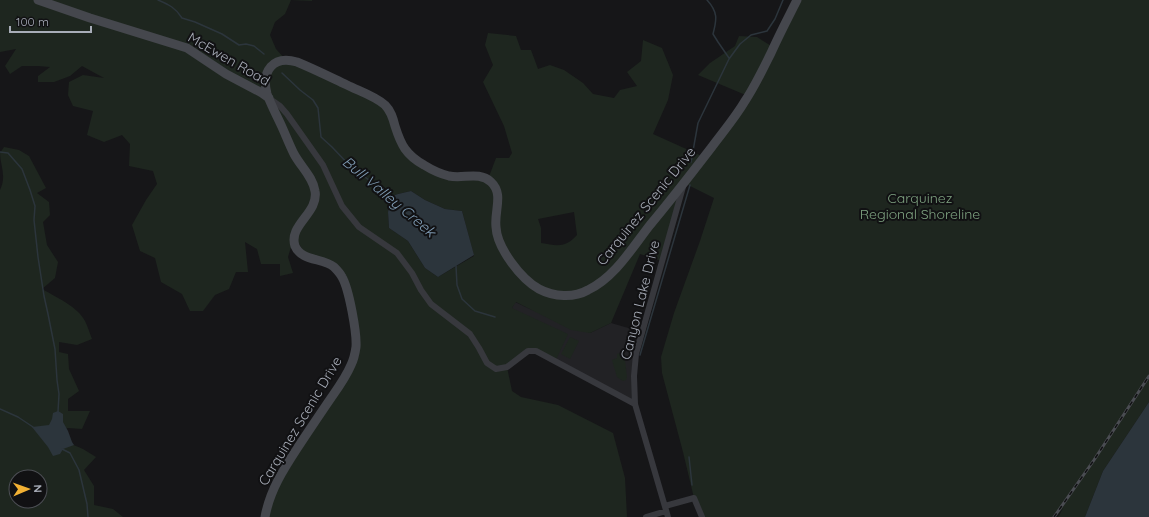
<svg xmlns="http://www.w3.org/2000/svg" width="1149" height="517" font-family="Quicksand,sans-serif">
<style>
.built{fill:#222225}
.green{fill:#1e261f;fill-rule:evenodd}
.water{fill:#2c353c}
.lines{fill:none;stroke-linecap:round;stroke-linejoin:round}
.stream{stroke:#2c353c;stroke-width:1.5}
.street{stroke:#37383d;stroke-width:6}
.secondary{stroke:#45474d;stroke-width:9}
.rail-casing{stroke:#4a4c52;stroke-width:3}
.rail{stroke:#111113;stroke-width:1.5;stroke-dasharray:4.5;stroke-linecap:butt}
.labels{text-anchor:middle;stroke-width:4;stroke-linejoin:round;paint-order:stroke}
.street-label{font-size:14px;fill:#a8adb8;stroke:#111113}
.park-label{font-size:14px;fill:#7fa381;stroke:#111113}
.water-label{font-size:15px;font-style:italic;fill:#7f9bb3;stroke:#111113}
</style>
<rect width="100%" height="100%" fill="#161618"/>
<path class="built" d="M 515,302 L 530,309 L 590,333 L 611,323 L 642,332 L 636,354 L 635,404 L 536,351 L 494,344 Z"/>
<path class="green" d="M 0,0 L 312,0 L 312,1 L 291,0 L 285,14 L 275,22 L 270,35 L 276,49 L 286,60 L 382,103 L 400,140 L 435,171 L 487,179 L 490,174 L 496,158 L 509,158 L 512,153 L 504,126 L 483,82 L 493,65 L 485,45 L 488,33 L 516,36 L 521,50 L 531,50 L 538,69 L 550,65 L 564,70 L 583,83 L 593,94 L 614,98 L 620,90 L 637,86 L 627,72 L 641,61 L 643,40 L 662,48 L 673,75 L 668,100 L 653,134 L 704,157 L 748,96 L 698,75 L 710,63 L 735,46 L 739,36 L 757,37 L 773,47 L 797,0 L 1149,0 L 1149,402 L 1103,471 L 1085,517 L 1058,517 L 1064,507 L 1056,517 L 702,517 L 694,498 L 683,452 L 662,373 L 661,357 L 674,313 L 700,241 L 714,198 L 684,183 L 662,261 L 640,254 L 611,323 L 590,333 L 571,330 L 516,302 L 512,308 L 568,334 L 555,362 L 528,351 L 507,367 L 512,391 L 521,397 L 558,405 L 613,433 L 625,478 L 627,517 L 265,517 L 267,505 L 345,377 L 356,347 L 339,272 L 308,257 L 294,237 L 288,257 L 293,273 L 280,276 L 280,264 L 261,264 L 257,249 L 245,242 L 248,272 L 236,272 L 229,289 L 215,295 L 203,311 L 190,311 L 182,294 L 161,282 L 155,258 L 140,251 L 132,225 L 146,200 L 157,184 L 153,171 L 129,166 L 130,144 L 122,135 L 104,142 L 87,135 L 93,111 L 73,106 L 68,95 L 69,82 L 83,75 L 104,78 L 82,66 L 70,76 L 54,82 L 38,82 L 38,76 L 50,67 L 38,66 L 22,66 L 10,74 L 5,66 L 16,49 L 0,52 ZM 411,191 L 425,200 L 445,209 L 462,211 L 474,256 L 438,277 L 425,268 L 408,241 L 389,228 L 388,212 L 392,196 L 398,194 ZM 574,212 L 577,235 C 565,248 558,246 541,243 L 541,228 L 538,219 Z
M 4,147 L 19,150 L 29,156 L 46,188 L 37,193 L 49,202 L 50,215 L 43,222 L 47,245 L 58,262 L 55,278 L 42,289 C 56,297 78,307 85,321 C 88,327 90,334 92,339 L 77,345 L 59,342 L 59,352 L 68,354 L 69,369 L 79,391 L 68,399 L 68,411 L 90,411 L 82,429 L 68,428 L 48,434 L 83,449 L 96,457 L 84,470 L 94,486 L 94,505 L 113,509 L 123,517 L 0,517 L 0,190 C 7,176 0,165 0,153 C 1,151 3,149 4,147 ZM 16,477 L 40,477 L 40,501 L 16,501 Z
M 570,337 L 579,341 L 570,359 L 561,354 Z
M 624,352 L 627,377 L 626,380 L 623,381 L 617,377 L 612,360 L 617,358 L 617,354 Z"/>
<path class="water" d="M 411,191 L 425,200 L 445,209 L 462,211 L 474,255 L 438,277 L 425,268 L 408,241 L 389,228 L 388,212 L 392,196 L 398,194 Z
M 1149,402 L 1149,517 L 1085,517 L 1103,471 Z
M 58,411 L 63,414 L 63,422 L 68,431 L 72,442 L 74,445 L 63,449 L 60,454 L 53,456 L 48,447 L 32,427 L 49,425 L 52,419 L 53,413 Z"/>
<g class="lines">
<path class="stream" d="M 158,0 C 168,4 176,8 182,18 L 195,22 L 222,34 L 239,45 L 246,44 L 254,46 L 264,54
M 707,0 C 718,12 717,19 713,34 L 718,42 L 729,58
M 282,73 L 300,90 L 313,100 L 318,108 L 321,137 L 332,147 L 351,167 L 380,188 L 394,197
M 0,152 L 8,153 L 22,169 L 30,190 L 35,206 L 34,220 L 38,257 L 44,296 L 48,314 L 55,349 L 57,380 L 59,394 L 58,412
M 691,162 L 698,123 L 729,59 L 740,44 L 751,35 L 767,31 L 775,19 L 783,0
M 456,266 L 457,285 L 462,299 L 475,311 L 495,317
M 640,355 L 690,185
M 0,409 L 18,417 L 33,427
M 62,449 L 70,453 L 79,470 L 87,504 L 88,517
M 689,457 L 692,485"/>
<path class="street" d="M 270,99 L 280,106 L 287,114 L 323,165 L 342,206 L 359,227 L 397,253 L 412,273 L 421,290 L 431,304 L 470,334 L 479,348 L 487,363 L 496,369 L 507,367 L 528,351 L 536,351 L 635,404
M 665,506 L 694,498 L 702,517
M 646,517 L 666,511
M 668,517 L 635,404 L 634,376 L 636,354 L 683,187"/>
<path class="secondary" d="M 38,0 L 90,18 L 187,48 L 226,74 L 262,93 L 269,98
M 265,517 C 270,489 285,467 300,444 C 310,429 320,414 331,398 C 338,388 346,377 351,365 C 354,359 355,354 356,347 C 357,333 349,289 342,277 C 340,273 337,270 334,267 C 323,258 301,261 295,246 C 288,225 319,213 315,191 C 313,177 301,167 294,154 C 290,146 286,136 282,127 C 277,116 271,105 267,94 C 261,71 273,55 297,62 C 314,69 330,77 347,85 C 359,91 375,96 385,105 C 391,111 393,118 395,126 C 401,145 406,155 424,165 C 432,170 441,174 449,176 C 464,179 479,171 491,182 C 504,194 494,211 496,227 C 497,248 521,279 539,289 C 554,297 574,298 588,290 C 615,277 632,248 650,225 C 671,200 691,174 711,148 C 722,133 735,118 745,101 C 755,86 763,69 771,53 C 779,35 788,18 797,0"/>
<defs>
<path id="rail" d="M 1054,517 L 1094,460 L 1149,376"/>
</defs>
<use href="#rail" class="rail-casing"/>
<use href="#rail" class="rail"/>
</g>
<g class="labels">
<g class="street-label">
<text transform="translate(229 59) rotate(30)" y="5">McEwen Road</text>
<text transform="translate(646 206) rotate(-51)" y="5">Carquinez Scenic Drive</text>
<text transform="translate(640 300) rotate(-76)" y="5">Canyon Lake Drive</text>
<text transform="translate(300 421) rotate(-59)" y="5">Carquinez Scenic Drive</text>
</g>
<g class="park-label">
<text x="920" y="203">Carquinez<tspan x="920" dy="16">Regional Shoreline</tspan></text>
</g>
<g class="water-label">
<text transform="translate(389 197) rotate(40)" y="5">Bull Valley Creek</text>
</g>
</g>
<g transform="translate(28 489) rotate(88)"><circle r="19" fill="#111113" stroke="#4d4f55"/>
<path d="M0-3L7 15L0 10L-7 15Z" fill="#f2b134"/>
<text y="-6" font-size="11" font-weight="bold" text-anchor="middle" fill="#a8adb8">N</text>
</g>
<path d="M10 26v6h81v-6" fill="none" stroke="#a8adb8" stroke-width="2"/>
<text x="16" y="26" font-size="12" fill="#a8adb8" stroke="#111113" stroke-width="3" paint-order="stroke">100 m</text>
</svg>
